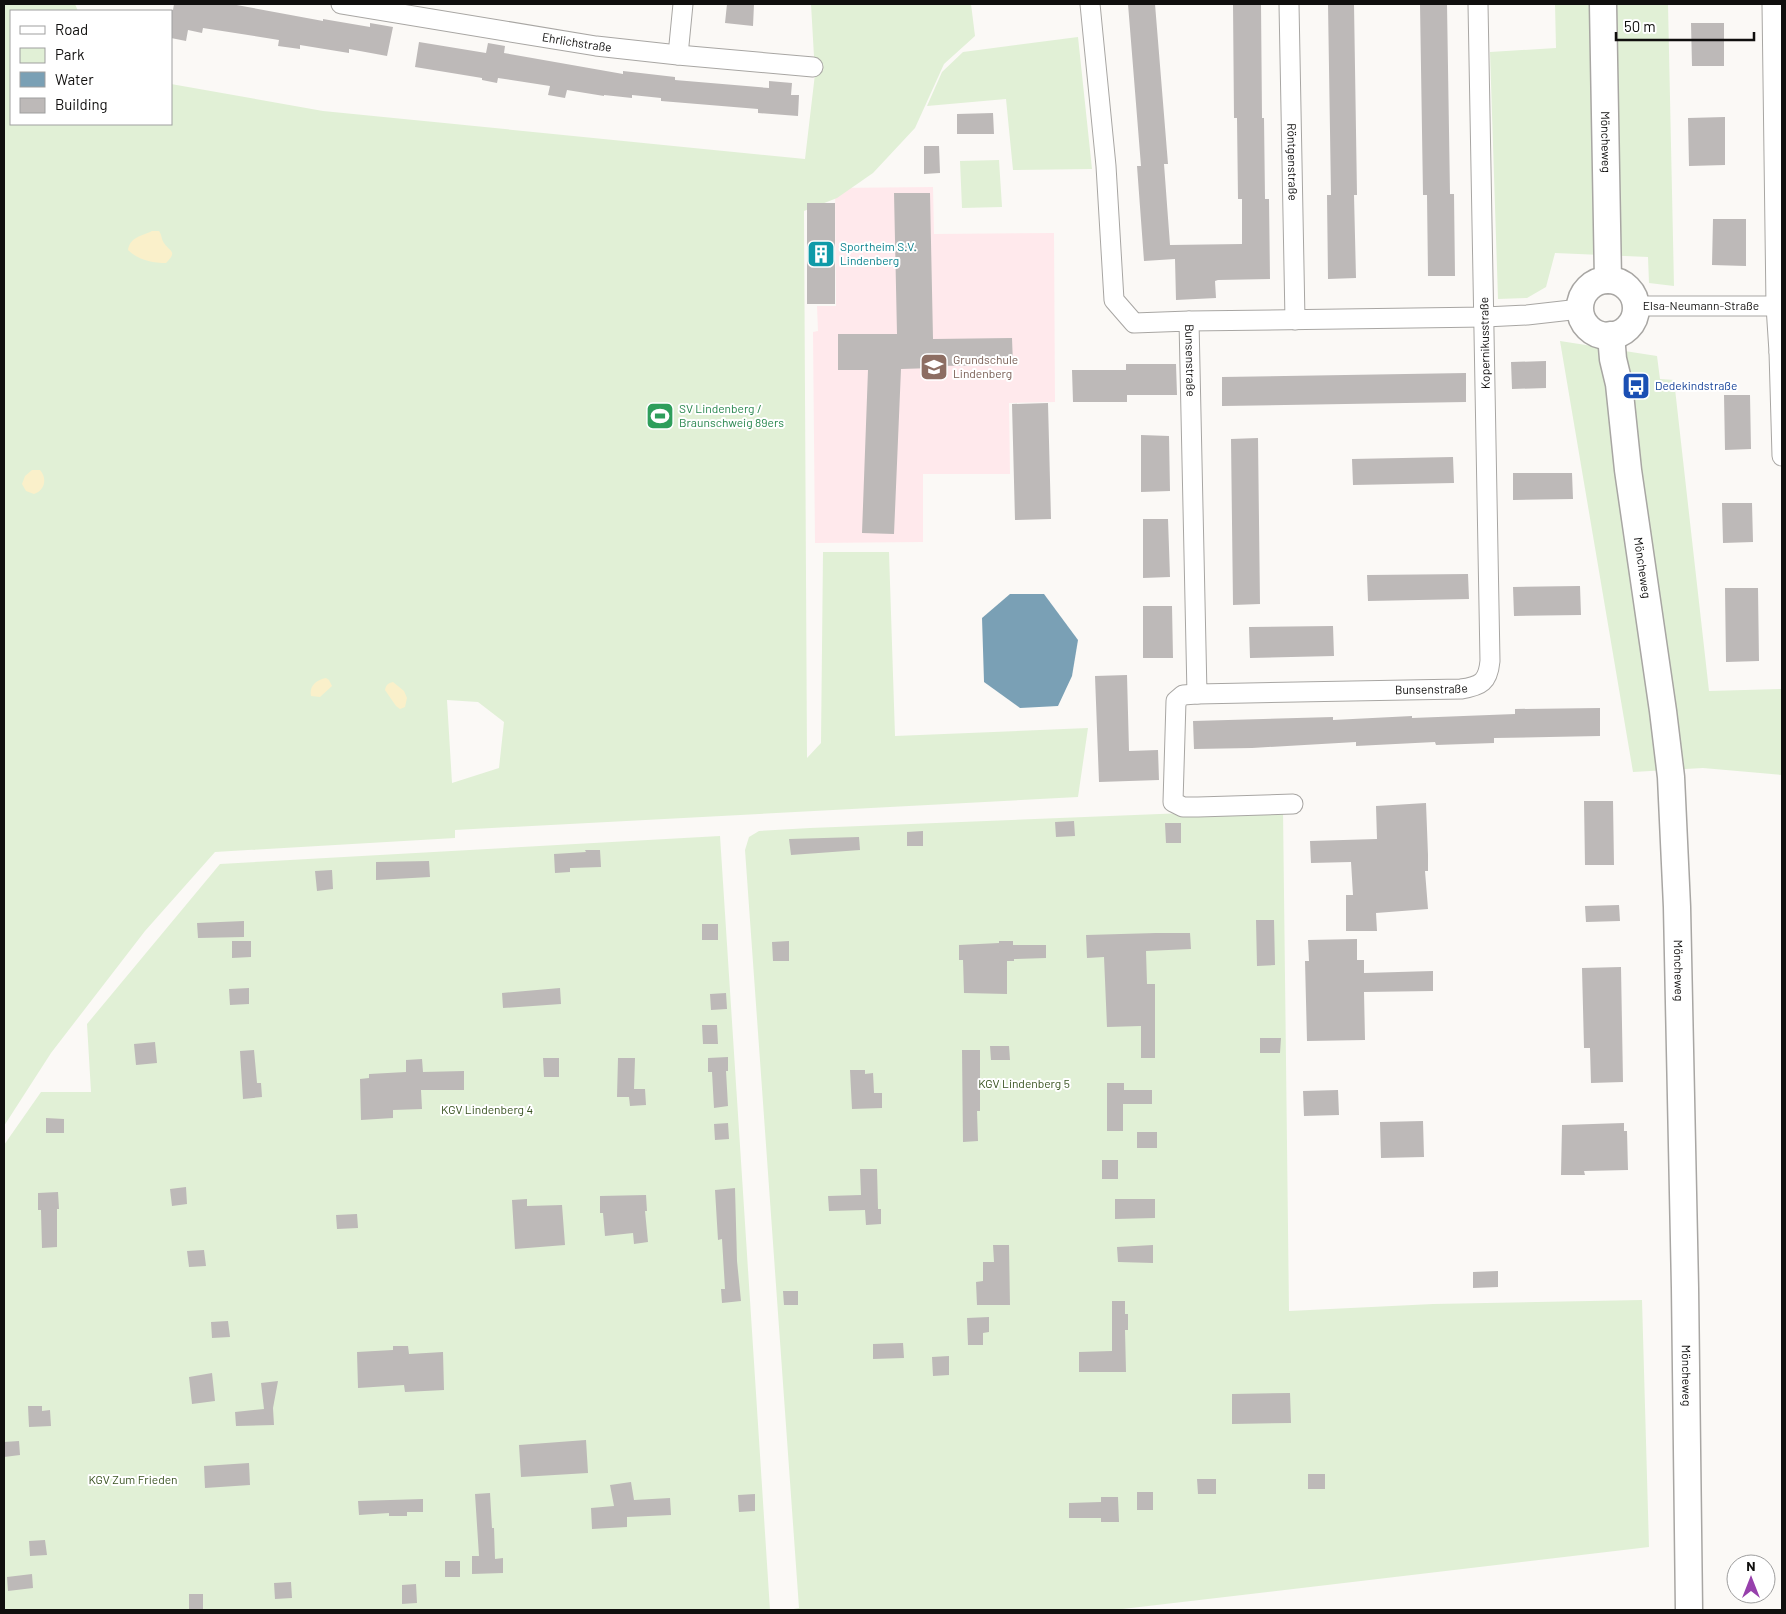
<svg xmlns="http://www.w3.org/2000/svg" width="1786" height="1614" font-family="Barlow,sans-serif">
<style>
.education{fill:#ffe9ec}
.green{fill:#e1f0d6;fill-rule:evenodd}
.sand{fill:#faf0ca}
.water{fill:#7aa0b5}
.building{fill:#bdb9b8}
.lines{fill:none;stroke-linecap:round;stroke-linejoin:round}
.minor-casing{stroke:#a8a6a3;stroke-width:21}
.secondary-casing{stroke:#a8a6a3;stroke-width:29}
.minor{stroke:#fff;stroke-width:19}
.secondary{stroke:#fff;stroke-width:26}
.labels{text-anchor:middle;stroke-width:4;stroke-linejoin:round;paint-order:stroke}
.street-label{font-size:12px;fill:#100f0e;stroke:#fff}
.culture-label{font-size:12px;fill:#0d838f;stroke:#fff;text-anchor:start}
.education-label{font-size:12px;fill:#785e54;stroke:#fff;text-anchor:start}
.transit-label{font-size:12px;fill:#164399;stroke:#fff;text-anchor:start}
.leisure-label{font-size:12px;fill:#27864d;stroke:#fff;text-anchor:start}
.park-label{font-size:12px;fill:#385220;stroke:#fff}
</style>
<rect width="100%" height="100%" fill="#fbf9f6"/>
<path class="education" d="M 933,187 L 934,234 L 1054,233 L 1055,402 L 1009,403 L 1010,474 L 923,474 L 923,542 L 815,543 L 813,332 L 818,331 L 817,306 L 836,306 L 835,188 Z"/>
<path class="green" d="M 4,4 L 75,4 L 78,11 L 11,11 L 11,124 L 171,124 L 171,84 L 323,111 L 805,159 L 815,74 L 811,4 L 971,4 L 975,36 L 944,64 L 915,128 L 873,173 L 837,198 L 804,211 L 807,758 L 821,743 L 823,552 L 889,552 L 895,736 L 1088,728 L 1078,797 L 455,830 L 455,838 L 215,852 L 145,931 L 51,1053 L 4,1126 ZM 447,700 L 478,702 L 504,722 L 499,768 L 452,783 Z
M 1555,4 L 1668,4 L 1674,286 L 1649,283 L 1648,257 L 1555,253 L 1546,287 L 1527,298 L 1498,299 L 1490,52 L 1556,48 Z
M 1078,37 L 1092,169 L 1013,170 L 1006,99 L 927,106 L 942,72 L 963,52 Z
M 999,160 L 1002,207 L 962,208 L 960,161 Z
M 1560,341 L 1657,356 L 1660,379 L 1674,380 L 1709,691 L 1782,689 L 1782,775 L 1703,768 L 1633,772 Z
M 1283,809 L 1289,1311 L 1433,1304 L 1642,1300 L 1649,1547 L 1114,1610 L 788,1610 L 799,1608 L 745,850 L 749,837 L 759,831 L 810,828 Z
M 720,836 L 770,1610 L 4,1610 L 4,1145 L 41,1092 L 91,1092 L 87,1024 L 220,864 Z"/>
<path class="sand" d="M 152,231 L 159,231 C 162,235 161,239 164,243 C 170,252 178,251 166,263 C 152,263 138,260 128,250 C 130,237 142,236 152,231 Z
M 32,470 L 40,470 C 48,479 44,491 34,494 L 26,491 L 22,484 L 25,476 Z
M 326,678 L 329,680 L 332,686 L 320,697 L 311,696 C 309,686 316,680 326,678 Z
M 393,682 L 404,691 L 407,698 L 405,707 L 400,709 L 396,706 L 385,690 C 386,685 388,683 393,682 Z"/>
<path class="water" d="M 1010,594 L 1044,594 L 1078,640 L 1072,676 L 1058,706 L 1020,708 L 984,682 L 982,618 Z"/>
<path class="building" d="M 174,4 L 231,4 L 323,21 L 323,19 L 370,27 L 370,23 L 393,27 L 387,56 L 349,49 L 349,53 L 300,45 L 300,49 L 278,46 L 279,40 L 203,28 L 202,33 L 188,30 L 186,41 L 171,38 L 171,10 L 173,10 Z
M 727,4 L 754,4 L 753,26 L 725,23 Z
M 1128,4 L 1155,4 L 1168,164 L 1164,164 L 1170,245 L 1242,244 L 1242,199 L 1238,199 L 1237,118 L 1234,118 L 1233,4 L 1261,4 L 1262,118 L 1264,118 L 1265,199 L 1269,199 L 1270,279 L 1218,280 L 1215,281 L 1216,298 L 1176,300 L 1175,259 L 1144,261 L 1137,166 L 1141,166 Z
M 1328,4 L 1354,4 L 1357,195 L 1354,195 L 1356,278 L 1328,279 L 1327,195 L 1331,195 Z
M 1420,4 L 1447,4 L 1450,194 L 1454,194 L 1455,276 L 1428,276 L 1427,195 L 1423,195 Z
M 1691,23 L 1724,23 L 1724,66 L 1692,66 Z
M 419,42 L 486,53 L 488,43 L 505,46 L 504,53 L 623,74 L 623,71 L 675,77 L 675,80 L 769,88 L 769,81 L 792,83 L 791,95 L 799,95 L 798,116 L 758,113 L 758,109 L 661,101 L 661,98 L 632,95 L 632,98 L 604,95 L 604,96 L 567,90 L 565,98 L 548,95 L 550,86 L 498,78 L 497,83 L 482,80 L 482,78 L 415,67 Z
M 993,113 L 994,134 L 957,134 L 957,114 Z
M 1725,117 L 1725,165 L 1689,166 L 1688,118 Z
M 924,146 L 939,146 L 940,173 L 924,174 Z
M 894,193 L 930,193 L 933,339 L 1012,338 L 1013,365 L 933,366 L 933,368 L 901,369 L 894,534 L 862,533 L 868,370 L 838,370 L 838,334 L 897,334 Z
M 807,203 L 835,203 L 835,304 L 807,304 Z
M 1713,219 L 1746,219 L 1746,266 L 1712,265 Z
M 1546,361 L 1546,388 L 1512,389 L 1511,362 Z
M 1126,364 L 1176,364 L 1177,395 L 1127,395 L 1127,402 L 1073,402 L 1072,370 L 1126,370 Z
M 1466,373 L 1466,402 L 1222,406 L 1222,377 Z
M 1724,395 L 1750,395 L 1751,449 L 1725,450 Z
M 1048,403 L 1051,519 L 1015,520 L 1012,404 Z
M 1141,435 L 1169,436 L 1170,491 L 1141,492 Z
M 1258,438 L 1260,604 L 1233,605 L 1231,439 Z
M 1453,457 L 1454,483 L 1353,485 L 1352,459 Z
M 1513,473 L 1572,473 L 1573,499 L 1513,500 Z
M 1722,503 L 1752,503 L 1753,542 L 1723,543 Z
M 1143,519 L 1168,519 L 1170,577 L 1143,578 Z
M 1468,574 L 1469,599 L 1368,601 L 1367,575 Z
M 1580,586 L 1581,615 L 1514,616 L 1513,587 Z
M 1725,588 L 1758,588 L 1759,661 L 1726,662 Z
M 1143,606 L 1172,606 L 1173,658 L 1143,658 Z
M 1333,626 L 1334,656 L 1250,658 L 1249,627 Z
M 1127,675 L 1129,751 L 1158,750 L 1159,780 L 1099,782 L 1095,676 Z
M 1600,708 L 1600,736 L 1494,738 L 1494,743 L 1436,745 L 1435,742 L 1356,746 L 1356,742 L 1252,748 L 1194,749 L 1193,721 L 1333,717 L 1333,720 L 1412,716 L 1412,718 L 1515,714 L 1515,709 Z
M 1584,801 L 1613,801 L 1614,865 L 1585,865 Z
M 1426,803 L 1428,855 L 1428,871 L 1425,871 L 1428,909 L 1376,913 L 1377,931 L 1346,931 L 1346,895 L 1353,895 L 1351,862 L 1311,863 L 1310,841 L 1377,839 L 1376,806 Z
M 1074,821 L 1075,836 L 1056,837 L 1055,822 Z
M 1165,823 L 1181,823 L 1181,843 L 1166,843 Z
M 923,831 L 923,846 L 907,846 L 907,832 Z
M 859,837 L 860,850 L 791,855 L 789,839 Z
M 585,850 L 600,850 L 601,867 L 570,868 L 570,872 L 555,873 L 554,854 L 586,852 Z
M 429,861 L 430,877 L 376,880 L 376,862 Z
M 332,870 L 333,889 L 317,891 L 315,871 Z
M 1619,905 L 1620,921 L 1586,922 L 1585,906 Z
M 1256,920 L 1274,920 L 1275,965 L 1257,966 Z
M 244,921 L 244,937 L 198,938 L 197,923 Z
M 702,924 L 718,924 L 718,940 L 702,940 Z
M 1156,933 L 1190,933 L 1191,949 L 1146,951 L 1147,984 L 1155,984 L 1155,1058 L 1141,1058 L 1141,1026 L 1107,1027 L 1104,957 L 1087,958 L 1086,935 Z
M 1357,939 L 1357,960 L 1364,960 L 1364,973 L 1433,971 L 1433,991 L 1364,992 L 1365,1040 L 1307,1041 L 1305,961 L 1309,961 L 1308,940 Z
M 232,941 L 251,941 L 251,957 L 232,958 Z
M 789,941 L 789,961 L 773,961 L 772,942 Z
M 999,941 L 1013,941 L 1013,945 L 1046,945 L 1046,958 L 1014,959 L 1014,961 L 1007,961 L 1007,994 L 964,993 L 963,960 L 959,960 L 959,945 L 999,943 Z
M 1621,967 L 1623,1082 L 1591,1083 L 1590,1048 L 1584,1048 L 1582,968 Z
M 249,988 L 249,1004 L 230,1005 L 229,989 Z
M 560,988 L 561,1004 L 503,1008 L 502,993 Z
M 726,993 L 727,1009 L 711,1010 L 710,994 Z
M 702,1025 L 717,1025 L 718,1044 L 703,1044 Z
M 1260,1038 L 1281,1038 L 1280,1053 L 1260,1053 Z
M 155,1042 L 157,1063 L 136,1065 L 134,1044 Z
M 990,1046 L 1009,1046 L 1010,1060 L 991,1060 Z
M 254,1050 L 257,1083 L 261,1083 L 262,1097 L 243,1099 L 240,1051 Z
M 962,1050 L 980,1050 L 980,1111 L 977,1111 L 978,1141 L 963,1142 Z
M 728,1057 L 728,1071 L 726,1071 L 728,1106 L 714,1108 L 712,1072 L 708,1072 L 708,1058 Z
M 543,1058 L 559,1058 L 559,1077 L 544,1077 Z
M 618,1058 L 635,1058 L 634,1089 L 645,1089 L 646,1105 L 630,1106 L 629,1097 L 617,1097 Z
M 422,1059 L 423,1072 L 464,1071 L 464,1090 L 421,1090 L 422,1109 L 393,1110 L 393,1118 L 361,1120 L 360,1079 L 369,1078 L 369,1074 L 406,1072 L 406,1060 Z
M 850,1070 L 865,1070 L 865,1074 L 873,1073 L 874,1093 L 882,1093 L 882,1108 L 852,1109 Z
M 1107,1083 L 1124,1083 L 1124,1090 L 1152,1090 L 1152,1104 L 1123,1104 L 1123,1131 L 1107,1131 Z
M 1338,1090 L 1339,1115 L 1304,1116 L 1303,1091 Z
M 46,1118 L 64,1119 L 64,1133 L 46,1133 Z
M 1423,1121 L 1424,1157 L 1381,1158 L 1380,1122 Z
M 728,1123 L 729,1139 L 715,1140 L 714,1124 Z
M 1624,1123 L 1624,1131 L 1627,1131 L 1628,1170 L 1584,1171 L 1585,1175 L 1561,1175 L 1562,1125 Z
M 1137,1132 L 1157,1132 L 1157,1148 L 1137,1148 Z
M 1102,1160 L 1118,1160 L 1118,1179 L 1102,1179 Z
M 860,1169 L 877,1169 L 878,1209 L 881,1209 L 881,1224 L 866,1225 L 865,1210 L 829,1211 L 828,1196 L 861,1195 Z
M 186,1187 L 187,1204 L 172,1206 L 170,1189 Z
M 735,1188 L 737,1261 L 741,1301 L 722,1303 L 721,1289 L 725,1289 L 722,1239 L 718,1240 L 715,1190 Z
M 58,1192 L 59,1209 L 57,1209 L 57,1247 L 42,1248 L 41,1210 L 38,1210 L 38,1193 Z
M 646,1195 L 647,1211 L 645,1211 L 648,1242 L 634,1244 L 633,1233 L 605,1236 L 603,1213 L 600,1213 L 600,1196 Z
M 527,1199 L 527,1206 L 562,1205 L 565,1245 L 515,1249 L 512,1200 Z
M 1115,1199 L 1155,1199 L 1155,1218 L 1115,1219 Z
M 357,1214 L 358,1228 L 337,1229 L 336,1215 Z
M 993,1245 L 1009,1245 L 1010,1305 L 977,1305 L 976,1282 L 983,1281 L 983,1262 L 994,1262 Z
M 1153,1245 L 1153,1263 L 1118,1262 L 1117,1247 Z
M 204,1250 L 206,1266 L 189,1267 L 187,1251 Z
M 1498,1271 L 1498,1287 L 1473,1288 L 1473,1272 Z
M 783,1291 L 798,1291 L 798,1305 L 784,1305 Z
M 1112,1301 L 1125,1301 L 1125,1314 L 1128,1314 L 1128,1330 L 1125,1330 L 1126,1372 L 1079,1372 L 1079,1352 L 1112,1351 Z
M 989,1317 L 989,1332 L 983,1333 L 983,1345 L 968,1345 L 967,1318 Z
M 228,1321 L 230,1337 L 212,1338 L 211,1322 Z
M 903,1343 L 904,1358 L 873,1359 L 873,1344 Z
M 393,1346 L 408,1346 L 409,1354 L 443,1352 L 444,1390 L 405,1392 L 404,1385 L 358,1388 L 357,1352 L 393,1350 Z
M 949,1356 L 949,1375 L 933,1376 L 932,1357 Z
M 212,1373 L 215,1401 L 192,1404 L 189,1377 Z
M 278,1381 L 273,1408 L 274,1425 L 236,1426 L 235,1412 L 264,1409 L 261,1383 Z
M 1290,1393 L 1291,1423 L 1232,1424 L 1232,1394 Z
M 28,1406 L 42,1406 L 42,1411 L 50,1410 L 51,1426 L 29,1427 Z
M 586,1440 L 588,1473 L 521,1477 L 519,1445 Z
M 19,1441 L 20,1455 L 4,1457 L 4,1442 Z
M 249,1463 L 250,1485 L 205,1488 L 204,1466 Z
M 1308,1474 L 1325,1474 L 1325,1489 L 1308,1489 Z
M 1197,1479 L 1216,1479 L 1216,1494 L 1198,1494 Z
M 631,1482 L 634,1500 L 670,1498 L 671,1515 L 627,1517 L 627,1527 L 592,1529 L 591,1508 L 614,1506 L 610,1485 Z
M 1137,1492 L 1153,1492 L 1153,1510 L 1137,1510 Z
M 490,1493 L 492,1528 L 494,1528 L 495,1559 L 503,1558 L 503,1573 L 472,1574 L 472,1556 L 479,1556 L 475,1494 Z
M 755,1494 L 755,1511 L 739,1512 L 738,1495 Z
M 1101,1497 L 1118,1497 L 1119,1522 L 1101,1522 L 1101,1518 L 1069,1518 L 1069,1503 L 1101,1502 Z
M 423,1499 L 423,1512 L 407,1512 L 407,1516 L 389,1516 L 389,1513 L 359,1515 L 358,1501 Z
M 45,1540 L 47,1555 L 30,1556 L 29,1541 Z
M 445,1561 L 460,1561 L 460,1577 L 445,1577 Z
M 32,1574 L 33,1588 L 8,1591 L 7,1577 Z
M 291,1582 L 292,1598 L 275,1599 L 274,1583 Z
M 416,1584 L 417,1603 L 402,1604 L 402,1585 Z
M 189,1594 L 203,1594 L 203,1610 L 189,1610 Z"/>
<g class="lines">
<defs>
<g id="minor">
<path id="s1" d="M 341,4 L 596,46 L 678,55 L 813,67"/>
<path id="s2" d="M 1090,4 L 1106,166 L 1114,300 L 1134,323 L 1189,321 L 1197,694 L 1461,689 C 1481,686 1488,682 1490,661 L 1478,4"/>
<path id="s3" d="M 1289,4 L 1295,320"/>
<path d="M 1772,4 L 1776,306"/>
<path d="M 678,55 L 683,4"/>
<path id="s4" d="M 1636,306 L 1776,306 L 1779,352 L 1782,352"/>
<path d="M 1189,321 L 1485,317 L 1527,315 L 1580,309"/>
<path d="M 1779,352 L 1782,456"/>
<path d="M 1197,694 L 1183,695 L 1176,701 L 1173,802 L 1183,807 L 1198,807 L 1293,804"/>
</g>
<g id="secondary">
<path id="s5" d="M 1603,4 L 1608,280"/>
<circle cx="1608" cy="308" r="28"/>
<path id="s6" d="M 1611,335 L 1613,359 L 1619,384 L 1628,470 L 1663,711 L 1671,777 L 1677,907 L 1685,1288 L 1689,1610"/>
</g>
</defs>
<use href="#minor" class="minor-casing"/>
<use href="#secondary" class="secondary-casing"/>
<use href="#minor" class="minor"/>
<use href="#secondary" class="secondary"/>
</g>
<defs>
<symbol id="building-square" viewBox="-11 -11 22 22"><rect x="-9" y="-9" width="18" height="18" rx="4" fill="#0f9aa8" stroke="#fff"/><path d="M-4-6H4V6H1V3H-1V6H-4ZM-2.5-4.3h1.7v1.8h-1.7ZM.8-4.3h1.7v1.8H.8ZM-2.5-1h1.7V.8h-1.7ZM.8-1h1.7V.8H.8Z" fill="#fff"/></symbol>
<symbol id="school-square" viewBox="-11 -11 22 22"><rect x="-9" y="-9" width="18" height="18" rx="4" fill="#8d6e63" stroke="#fff"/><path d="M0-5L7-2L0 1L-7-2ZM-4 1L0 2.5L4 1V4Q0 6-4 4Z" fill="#fff"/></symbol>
<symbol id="bus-square" viewBox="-11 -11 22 22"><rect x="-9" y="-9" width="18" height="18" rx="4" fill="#1a4fb4" stroke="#fff"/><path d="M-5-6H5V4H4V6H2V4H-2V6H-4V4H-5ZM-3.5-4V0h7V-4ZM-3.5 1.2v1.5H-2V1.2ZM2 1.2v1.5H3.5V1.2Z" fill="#fff"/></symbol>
<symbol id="stadium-square" viewBox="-11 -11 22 22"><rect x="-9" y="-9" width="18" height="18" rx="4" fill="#2e9e5b" stroke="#fff"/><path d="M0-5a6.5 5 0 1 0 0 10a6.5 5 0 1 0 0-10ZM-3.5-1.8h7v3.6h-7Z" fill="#fff"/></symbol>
</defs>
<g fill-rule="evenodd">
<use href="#building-square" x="805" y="238" width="32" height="32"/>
<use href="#school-square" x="918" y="351" width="32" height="32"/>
<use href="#bus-square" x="1620" y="370" width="32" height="32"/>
<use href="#stadium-square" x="644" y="400" width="32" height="32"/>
</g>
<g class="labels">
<g class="street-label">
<text dy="4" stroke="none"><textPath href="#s1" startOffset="239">Ehrlichstraße</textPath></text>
<text dy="4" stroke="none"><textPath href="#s5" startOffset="138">Möncheweg</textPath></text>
<text dy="4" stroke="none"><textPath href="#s3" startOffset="158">Röntgenstraße</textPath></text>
<text dy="4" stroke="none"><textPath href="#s4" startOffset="65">Elsa-Neumann-Straße</textPath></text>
<text transform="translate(1485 343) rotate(-91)" y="4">Kopernikusstraße</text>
<text dy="4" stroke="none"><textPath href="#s2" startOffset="422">Bunsenstraße</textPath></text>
<text dy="4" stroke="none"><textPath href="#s6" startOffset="235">Möncheweg</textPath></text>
<text dy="4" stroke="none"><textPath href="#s2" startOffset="990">Bunsenstraße</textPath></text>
<text dy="4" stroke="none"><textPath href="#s6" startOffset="640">Möncheweg</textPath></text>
<text dy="4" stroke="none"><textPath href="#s6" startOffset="1045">Möncheweg</textPath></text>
</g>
<g class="culture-label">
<text x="840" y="251">Sportheim S.V.<tspan x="840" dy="14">Lindenberg</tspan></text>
</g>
<g class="education-label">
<text x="953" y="364">Grundschule<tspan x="953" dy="14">Lindenberg</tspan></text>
</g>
<g class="transit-label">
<text x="1655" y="390">Dedekindstraße</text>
</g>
<g class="leisure-label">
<text x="679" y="413">SV Lindenberg /<tspan x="679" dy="14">Braunschweig 89ers</tspan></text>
</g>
<g class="park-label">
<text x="1024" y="1088">KGV Lindenberg 5</text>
<text x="487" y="1114">KGV Lindenberg 4</text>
<text x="133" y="1484">KGV Zum Frieden</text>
</g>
</g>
<rect width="1786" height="1614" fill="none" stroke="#100f0e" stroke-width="10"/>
<rect x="10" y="10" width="162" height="115" fill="#ffffff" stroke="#9f9f9f"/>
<rect x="20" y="26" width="25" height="8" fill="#ffffff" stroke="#9f9f9f"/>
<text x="55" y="35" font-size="15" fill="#100f0e">Road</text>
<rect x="20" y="48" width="25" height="15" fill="#e1f0d6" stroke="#9f9f9f"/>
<text x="55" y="60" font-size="15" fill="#100f0e">Park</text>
<rect x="20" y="72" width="25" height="15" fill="#7aa0b5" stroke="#9f9f9f"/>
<text x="55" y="85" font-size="15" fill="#100f0e">Water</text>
<rect x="20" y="98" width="25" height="15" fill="#bdb9b8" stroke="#9f9f9f"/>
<text x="55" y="110" font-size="15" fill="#100f0e">Building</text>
<g transform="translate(1751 1579)"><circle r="24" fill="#ffffff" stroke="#9f9f9f"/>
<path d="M0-4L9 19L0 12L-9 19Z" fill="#9740ac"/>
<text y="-8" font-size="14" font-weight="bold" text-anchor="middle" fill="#100f0e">N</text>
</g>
<path d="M1616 32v8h138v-8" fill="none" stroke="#100f0e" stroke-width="2.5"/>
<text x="1624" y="32" font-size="15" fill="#100f0e" stroke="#ffffff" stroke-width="4" paint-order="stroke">50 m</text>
</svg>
